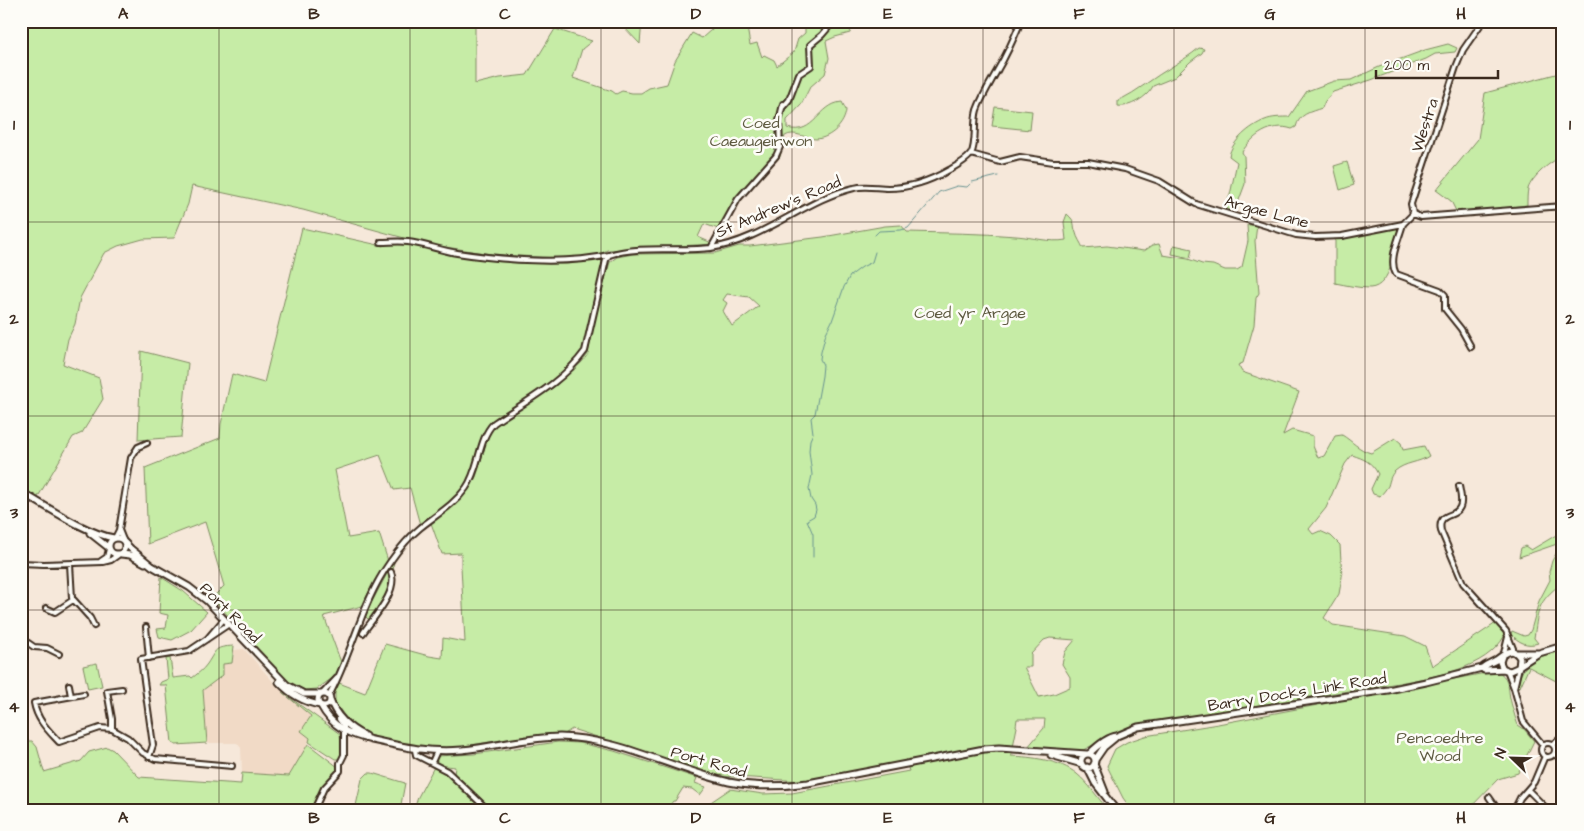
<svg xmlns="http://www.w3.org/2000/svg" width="1584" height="831" font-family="'Architects Daughter',sans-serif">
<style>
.built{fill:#f1dac6}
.green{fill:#c6eca6;stroke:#808b62;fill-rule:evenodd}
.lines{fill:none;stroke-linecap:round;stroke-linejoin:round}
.stream{stroke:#689290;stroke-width:1}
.minor-casing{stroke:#3b2a1e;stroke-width:8}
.major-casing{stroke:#3b2a1e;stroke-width:9}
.minor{stroke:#fdfcf7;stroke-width:4}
.major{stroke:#fdfcf7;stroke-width:5}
.grid{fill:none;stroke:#3b2a1e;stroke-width:1;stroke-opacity:0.55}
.labels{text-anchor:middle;stroke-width:5;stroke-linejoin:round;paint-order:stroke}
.park-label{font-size:16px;fill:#5e5a40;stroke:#fdfcf7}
.street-label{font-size:16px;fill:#3b2a1e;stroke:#fdfcf7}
.neatline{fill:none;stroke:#3b2a1e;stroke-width:2}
.grid-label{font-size:16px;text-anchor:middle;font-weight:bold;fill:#3b2a1e}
</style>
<rect width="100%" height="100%" fill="#f6e8da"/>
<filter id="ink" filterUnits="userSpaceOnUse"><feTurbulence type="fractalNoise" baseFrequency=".02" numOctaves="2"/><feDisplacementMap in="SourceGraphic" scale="10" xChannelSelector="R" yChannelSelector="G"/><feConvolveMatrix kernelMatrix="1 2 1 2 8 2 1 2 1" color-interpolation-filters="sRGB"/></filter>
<g filter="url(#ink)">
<path class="built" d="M 244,649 L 285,695 L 311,716 L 310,738 L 305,752 L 289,776 L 242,773 L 241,748 L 237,743 L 207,743 L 203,690 L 223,675 L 223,664 L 234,656 L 234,650 Z"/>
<path class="green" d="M 21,21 L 475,21 L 475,84 L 500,78 L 527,75 L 555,29 L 592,41 L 582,49 L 573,78 L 612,91 L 616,94 L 622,91 L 632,93 L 641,93 L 649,88 L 667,84 L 675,61 L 692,33 L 702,38 L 721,21 L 746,21 L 750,45 L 757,43 L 762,57 L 764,55 L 774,60 L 777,66 L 794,52 L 798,39 L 805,33 L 805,26 L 767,23 L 767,21 L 872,21 L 852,26 L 850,33 L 835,37 L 826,41 L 829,58 L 825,74 L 810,87 L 801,105 L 787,120 L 787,128 C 815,136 818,104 842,102 L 846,110 C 845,124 831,138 816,139 C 806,139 795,130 785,136 L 780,157 C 753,175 737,203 724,231 L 704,224 L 698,237 L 714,244 L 607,250 L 598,256 L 561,258 L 498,255 L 426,244 L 303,210 L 192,186 L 188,204 L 174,238 L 143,239 L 118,246 L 104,253 L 80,298 L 75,324 L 68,339 L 63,364 L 99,378 L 103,399 L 82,433 L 73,437 L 35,502 L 21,494 L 21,61 L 28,57 L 21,50 Z
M 608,21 L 642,21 L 640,44 L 622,25 Z
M 1448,44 L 1457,48 L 1455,52 L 1435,54 L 1426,59 L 1371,80 L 1333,92 L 1325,101 L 1322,108 C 1310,112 1299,114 1296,127 L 1292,129 C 1271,122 1252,136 1242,152 L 1244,156 L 1245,184 L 1235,211 L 1224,208 L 1230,195 L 1237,162 L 1229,156 C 1232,141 1250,126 1265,120 C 1272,117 1282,117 1289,117 L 1307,91 L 1334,81 L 1351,80 L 1379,67 L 1425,50 Z
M 1199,48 L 1204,49 L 1202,53 L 1190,62 L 1175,77 L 1153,86 C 1148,97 1129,108 1118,106 L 1118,101 C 1138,91 1154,77 1173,66 C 1182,60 1191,55 1199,48 Z
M 1563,72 L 1563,157 C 1552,159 1531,178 1528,189 C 1527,194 1527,200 1527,205 L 1457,213 L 1451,201 L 1436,190 L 1478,139 L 1485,93 Z
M 995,107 L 1032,111 L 1030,130 L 992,126 Z
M 1347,162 L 1354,185 L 1340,190 L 1334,166 Z
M 1067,214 C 1077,223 1072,223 1076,233 C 1077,238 1081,243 1083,248 L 1107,246 L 1144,251 L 1153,245 L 1159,244 L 1163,255 L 1188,259 L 1202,264 L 1213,265 L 1225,270 L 1237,270 L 1242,267 L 1248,241 L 1247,225 L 1257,225 L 1255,241 L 1259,293 L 1256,298 L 1254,325 L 1243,363 L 1238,365 L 1242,372 L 1299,392 L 1283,435 L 1292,430 L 1313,436 L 1313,446 L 1318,458 L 1324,456 L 1335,436 L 1342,435 C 1352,441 1359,450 1371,453 L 1395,438 L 1401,443 L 1403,450 L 1424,446 L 1429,456 C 1419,463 1405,462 1395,471 C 1390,476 1390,480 1388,486 C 1386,489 1383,493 1380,496 L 1373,494 L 1371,489 L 1378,474 C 1372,462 1364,459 1352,455 L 1345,464 L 1326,508 L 1309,529 L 1313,534 L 1320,531 L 1331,536 L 1340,545 L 1342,577 L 1339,594 L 1324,618 L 1333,625 L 1405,636 L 1425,646 L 1432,666 L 1496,623 L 1503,631 L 1505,635 C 1486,670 1434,676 1399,683 L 1133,725 L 1083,750 L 1073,752 L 1027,748 L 1044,728 L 1045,719 L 1017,719 L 1016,726 L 1017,727 L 1011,756 C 1032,757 1060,760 1077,774 C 1089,784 1098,798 1108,810 L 699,810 L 730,789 L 763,794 L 792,793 L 909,771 L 906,762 L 802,781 L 719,776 L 572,729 L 563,735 L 507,739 L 459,747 L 434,748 L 402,744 L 369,736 L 350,723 L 335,703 L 335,689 L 339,683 L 365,693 L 385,644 L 429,656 L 442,658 L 443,638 L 465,642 L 461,566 L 461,553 L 442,554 L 431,523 C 445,511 463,500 473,483 C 483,465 482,441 495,425 L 554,387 L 582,362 L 588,354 L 596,310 L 610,262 L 617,257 L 633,254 L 715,253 L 739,246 L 750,246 L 823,237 L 885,226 L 901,225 L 907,232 C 943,233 980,233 1016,236 C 1032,237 1050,243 1066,240 L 1064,222 ZM 727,294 L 749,297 L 759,306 L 732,326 L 723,311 L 727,303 L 723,300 ZM 1050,638 L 1075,640 L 1065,652 L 1062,664 L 1070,677 L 1070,687 L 1054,694 L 1039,697 L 1024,667 L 1031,667 L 1031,654 L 1044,640 Z
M 1396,226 L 1399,229 C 1395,246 1392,287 1370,288 C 1358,288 1346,285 1335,283 L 1335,238 Z
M 302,228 L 383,246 L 387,243 L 406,243 L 455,254 L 531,260 L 601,258 L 603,262 L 585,348 L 581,354 L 546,386 L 489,424 L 469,480 L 457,496 L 420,525 L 410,488 L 394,490 L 380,455 L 335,470 L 348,538 L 379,533 L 388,561 L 374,581 L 362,606 L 324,616 L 342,665 L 338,674 L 317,689 L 305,690 L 292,684 L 286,680 L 212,598 L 224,586 L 205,522 L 148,544 L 145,468 L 220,438 L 221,424 L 232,374 L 264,383 Z
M 1174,245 L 1192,249 L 1190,258 L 1172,254 Z
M 141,351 L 188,363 L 181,437 L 138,440 Z
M 1563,531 L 1563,562 L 1558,577 L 1563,577 L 1563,588 L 1557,587 C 1536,604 1538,614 1534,638 L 1538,643 C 1527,647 1518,642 1511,634 L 1512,631 L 1524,636 L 1528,635 L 1531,630 L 1539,601 L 1550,580 L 1549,572 L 1552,561 L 1558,550 L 1557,544 L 1519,557 L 1521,548 L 1525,546 L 1531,550 Z
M 395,559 L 393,566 L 394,569 L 391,569 L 389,571 C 395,590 381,604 371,619 L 368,619 L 365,616 L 368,609 Z
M 161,577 L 183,591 L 207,612 L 191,630 L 172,640 L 159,637 L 157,629 L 166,628 L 168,615 L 159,613 Z
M 234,646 L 232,663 L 223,664 L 223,675 L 203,690 L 207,743 L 176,745 L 172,743 L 166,685 L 159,685 L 161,682 L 168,679 L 166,659 L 170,658 L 173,678 L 190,676 L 192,678 C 197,674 203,670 207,664 C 217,649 214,647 234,646 Z
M 1563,649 L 1563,682 L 1559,680 L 1558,682 L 1529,667 L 1520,687 L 1518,687 C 1519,660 1546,655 1563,649 Z
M 97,663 L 102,686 L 88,689 L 83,666 Z
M 1496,671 C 1509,676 1508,687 1510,698 C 1511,703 1516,721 1518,725 L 1524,729 L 1534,741 L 1518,773 L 1498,779 L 1468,810 L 1132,810 L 1123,798 L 1107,766 L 1115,749 L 1127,742 L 1145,736 L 1218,724 Z
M 282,692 L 340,734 L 342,753 L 340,759 L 335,759 L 309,742 L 310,738 L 301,731 L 311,716 Z
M 21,741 L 32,741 L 37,747 L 44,772 L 81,761 L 89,752 L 107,747 L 113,750 L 139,777 L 241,784 L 242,773 L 289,776 L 308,744 L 338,767 L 338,770 L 324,783 L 311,810 L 21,810 Z
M 558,742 L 580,743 L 614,751 L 697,778 L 695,783 L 706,787 L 700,795 L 692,789 L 683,788 L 675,801 L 673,801 L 666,810 L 499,810 L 487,804 L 462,780 L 454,774 L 455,767 L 439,765 L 435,762 L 437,756 L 474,754 Z
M 434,767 L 449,775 L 486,810 L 414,810 L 418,797 Z
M 368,773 L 372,773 L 405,783 L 400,810 L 355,810 L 362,779 Z"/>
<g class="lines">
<path class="stream" d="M 875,235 L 879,231 L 901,230 L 908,228 L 939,192 L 957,186 L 967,187 L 972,182 L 998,176
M 813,557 L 813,534 L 807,520 L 814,516 L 816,510 L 815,505 L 811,499 L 809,489 L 812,475 L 809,451 L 810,440 L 813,433 L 811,418 L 815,414 L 822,376 L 823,365 L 820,359 L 821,352 L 826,333 L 832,321 L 844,287 L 850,276 L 862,267 L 872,262 L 875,252"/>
<defs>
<path id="minor" d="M 782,108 L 789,100 L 799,74 L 811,66 L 810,45 L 822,35 L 834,21
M 971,154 L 1000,162 L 1020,157 L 1053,162 L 1088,162 L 1125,169 L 1159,181 L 1196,204 L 1296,235 L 1315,237 L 1342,236 L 1403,224 L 1413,214
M 1413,214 L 1411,204 L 1456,67 L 1463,50 L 1483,21
M 1413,214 L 1421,217 L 1563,206
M 1403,224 C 1399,239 1388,260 1396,274 L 1440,290 L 1445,295 L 1445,309 L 1461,329 L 1471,347
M 381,242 C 390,242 399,241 408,242 C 424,244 440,250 457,253 C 502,260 565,265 609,255
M 711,248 L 738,199 L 776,156 L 780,147 L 779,121 L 783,104
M 1459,486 C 1460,492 1463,501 1460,507 C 1455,519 1437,511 1441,531 L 1463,583 L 1506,631 L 1514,651
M 119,530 L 123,540
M 115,538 L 119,530 L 131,458 L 138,447 L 147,443
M 101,561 L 107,557 L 109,549
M 21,563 L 44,564 L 103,562 L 111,560 L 118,555
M 70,564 L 72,598 L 90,618 L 94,626
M 46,608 L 55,612 L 73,600
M 146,627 L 149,658
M 363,633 C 373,618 399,591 391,572
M 21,638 L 34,647 L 47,648 L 59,654
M 207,639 L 224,619
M 1504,653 L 1508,637
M 1507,670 L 1514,688 L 1523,721 L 1543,745
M 69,685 L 71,696
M 1514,688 L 1519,667
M 84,694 L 34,703 C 37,720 48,730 59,742 L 100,728 L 112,729 L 128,738 L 143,753 L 155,759 L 232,766
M 322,694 L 337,678
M 329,696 C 353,652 361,603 390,562 C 399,549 409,537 420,528 C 436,515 454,505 466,488 C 480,468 478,439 494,423 C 526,401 562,383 585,351 L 606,260 L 609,255 C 640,245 680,252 711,248 C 762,241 806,199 854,188 C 865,185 877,188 888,188 C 911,188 930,181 949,170 C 956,166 966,161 971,154 C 977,144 973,123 977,110 C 982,96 991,82 998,69 C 1007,54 1014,38 1021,21
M 112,729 L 112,719 L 107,691 L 122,689
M1541 750a7 7 0 1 1 14 0a7 7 0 1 1-14 0Z
M 1553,745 L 1563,736
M 415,750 L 416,755 L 447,771 L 488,810
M 1554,754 L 1563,760
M 149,757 L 153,745 L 141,659 L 189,651 L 229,624
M 432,762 L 437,751
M 1528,790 L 1548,810
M 1489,797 L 1498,810
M 314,810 L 324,788 L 340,771 L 340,763 L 344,755 L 344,726 L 339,719
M 1514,810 L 1520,798 L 1534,782 L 1545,756"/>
<path id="major" d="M 21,492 C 46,506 87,534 114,538
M 90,533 L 109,548
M109 546a8 8 0 1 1 16 0a8 8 0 1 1-16 0Z
M 124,542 L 131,549 L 152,566 L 189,587 L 207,601 L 287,685 L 304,694 L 321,694
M 121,554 L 130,555 L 145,563
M 1516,653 L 1539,653
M 1519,666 L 1539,653 L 1563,646
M 1482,668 C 1486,664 1491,663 1496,660 C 1505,654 1512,645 1520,658 L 1519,667 L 1510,671 L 1503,669 L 1500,662 L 1502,656
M 279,682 C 291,695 303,702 320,705
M318 700a6 6 0 1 1 12 0a6 6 0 1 1-12 0Z
M 330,700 C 336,717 349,728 365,736
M 321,706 C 332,727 350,735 372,740 C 403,747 431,753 462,750 C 495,747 527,737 560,737 C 619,738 672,769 729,782 C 755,787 781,787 808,783 L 984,749 L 999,748 L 1087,754
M 1089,754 C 1096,747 1107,737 1117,736 L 1138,727 L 1388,690 L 1426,682 L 1482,668 L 1484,670 L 1505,669
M1081 761a7 7 0 1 1 14 0a7 7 0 1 1-14 0Z
M 1051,755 L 1082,764
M 1095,760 L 1104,747 L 1115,738
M 1094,764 L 1105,792
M 1087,767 L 1095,783 L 1116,810"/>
</defs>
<use href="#minor" class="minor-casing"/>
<use href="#major" class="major-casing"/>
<use href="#minor" class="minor"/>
<use href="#major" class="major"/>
</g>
</g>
<path class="grid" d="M 219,21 L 219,810M 410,21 L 410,810M 601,21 L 601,810M 792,21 L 792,810M 983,21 L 983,810M 1174,21 L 1174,810M 1365,21 L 1365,810M 21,222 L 1563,222M 21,416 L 1563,416M 21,610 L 1563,610"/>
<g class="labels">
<g class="park-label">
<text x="761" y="128">Coed<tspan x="761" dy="18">Caeaugeirwon</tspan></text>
<text x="970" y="318">Coed yr Argae</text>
<text x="1440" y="743">Pencoedtre<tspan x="1440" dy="18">Wood</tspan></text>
</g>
<g class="street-label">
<text transform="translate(1424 125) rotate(-72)" y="6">Westra</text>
<text transform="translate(778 206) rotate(-23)" y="6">St Andrew's Road</text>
<text transform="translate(1267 211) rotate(15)" y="6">Argae Lane</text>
<text transform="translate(231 612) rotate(45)" y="6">Port Road</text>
<text transform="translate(1297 691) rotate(-9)" y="6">Barry Docks Link Road</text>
<text transform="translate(709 761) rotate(16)" y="6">Port Road</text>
</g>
</g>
<rect width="1584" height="831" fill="none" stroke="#fdfcf7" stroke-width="55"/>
<g transform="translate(1512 758) rotate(293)" stroke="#fdfcf7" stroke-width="4" paint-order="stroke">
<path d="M0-4L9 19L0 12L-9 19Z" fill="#3b2a1e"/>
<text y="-8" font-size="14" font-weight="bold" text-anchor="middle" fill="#3b2a1e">N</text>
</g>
<path d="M1376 70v8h122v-8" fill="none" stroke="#3b2a1e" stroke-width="2.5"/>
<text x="1384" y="70" font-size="15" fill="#3b2a1e" stroke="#fdfcf7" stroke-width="4" paint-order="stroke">200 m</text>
<rect x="28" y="28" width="1528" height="776" class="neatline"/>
<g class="grid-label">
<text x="123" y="19">A</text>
<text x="314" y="19">B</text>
<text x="505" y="19">C</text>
<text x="696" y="19">D</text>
<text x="888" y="19">E</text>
<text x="1079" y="19">F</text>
<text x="1270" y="19">G</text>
<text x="1461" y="19">H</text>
<text x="14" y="130">1</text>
<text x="1570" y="130">1</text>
<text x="14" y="324">2</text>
<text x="1570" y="324">2</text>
<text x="14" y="518">3</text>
<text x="1570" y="518">3</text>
<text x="14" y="712">4</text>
<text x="1570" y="712">4</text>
<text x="123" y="823">A</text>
<text x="314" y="823">B</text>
<text x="505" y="823">C</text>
<text x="696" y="823">D</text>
<text x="888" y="823">E</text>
<text x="1079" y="823">F</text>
<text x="1270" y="823">G</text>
<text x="1461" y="823">H</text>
</g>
</svg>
